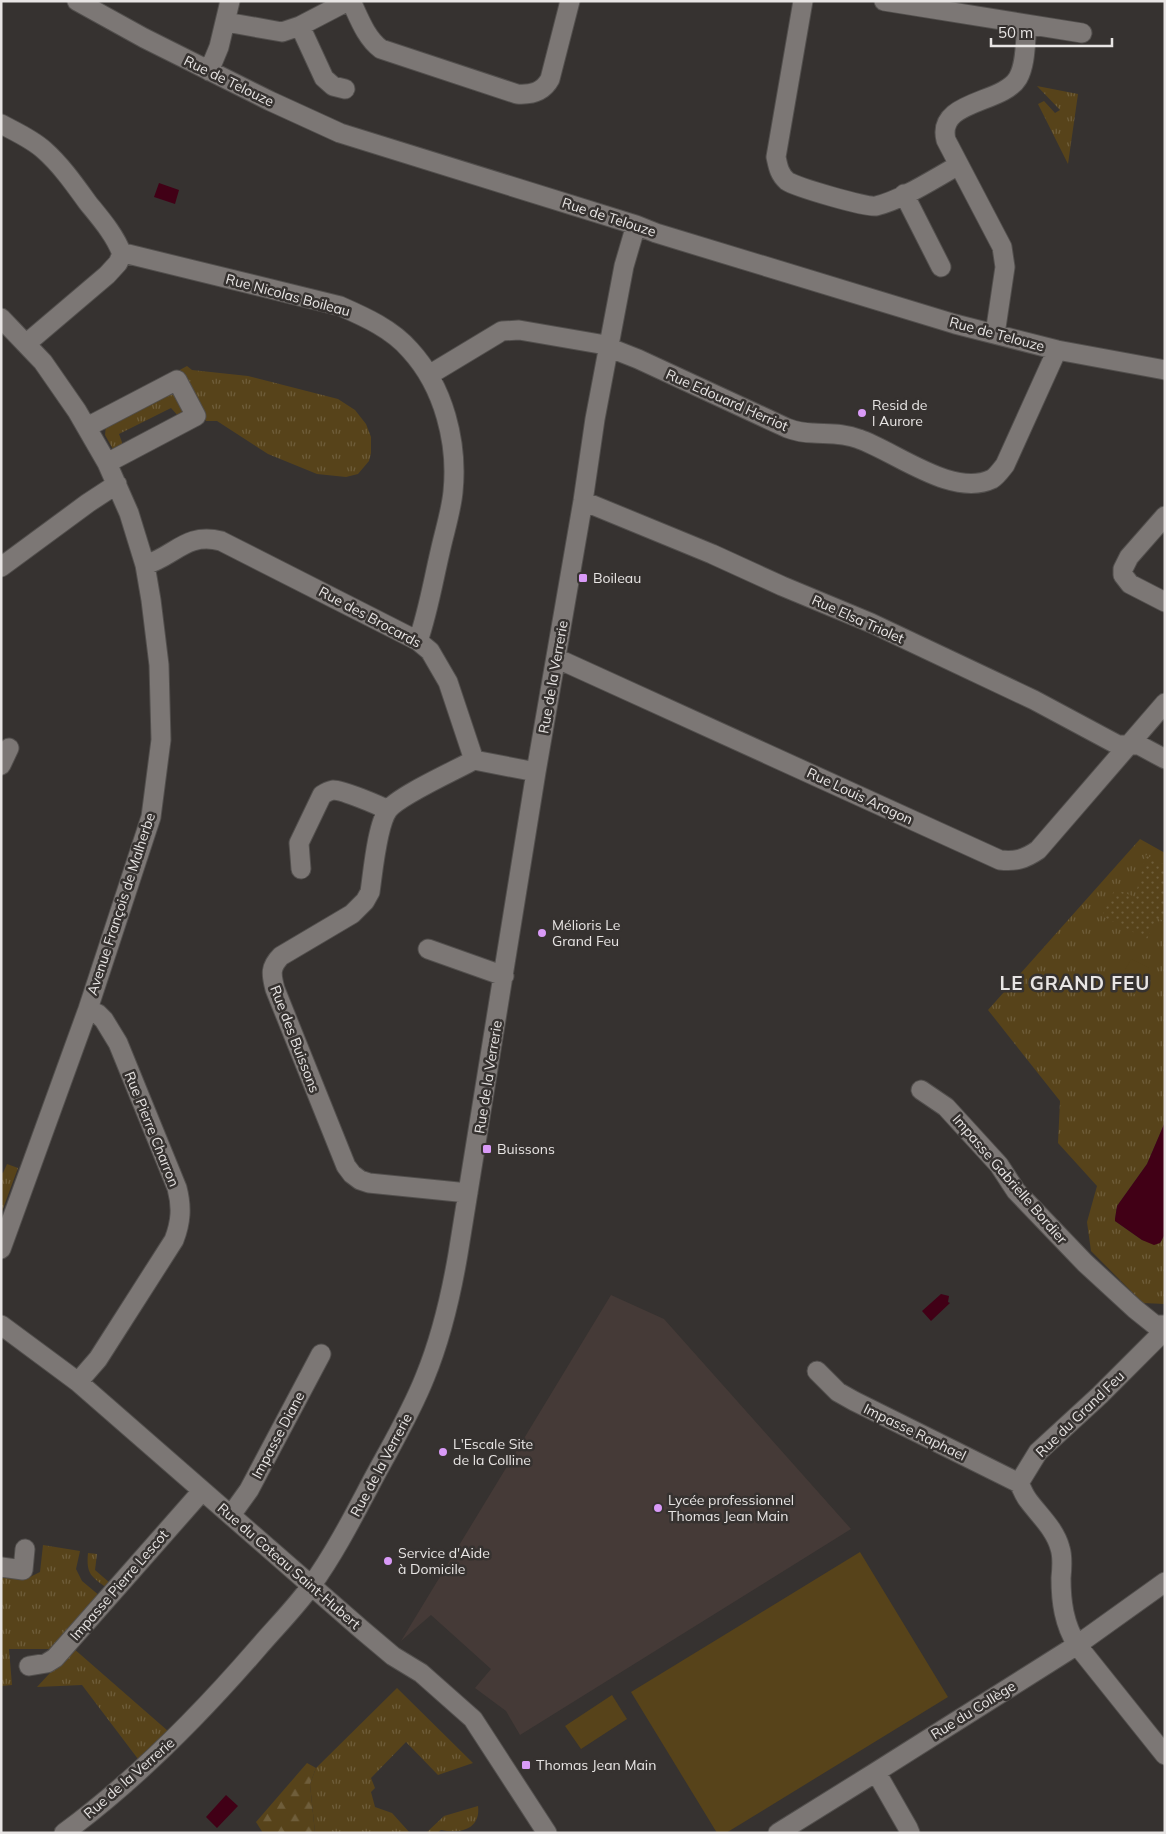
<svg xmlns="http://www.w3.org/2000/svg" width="1166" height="1834" font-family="Mulish,sans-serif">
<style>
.built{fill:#453a37}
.grass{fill:url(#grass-tufts)}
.forest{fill:url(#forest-firs)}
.park{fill:url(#park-dots)}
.garden{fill:#57431a}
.water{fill:#410016}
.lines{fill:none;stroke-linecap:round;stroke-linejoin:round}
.minor-casing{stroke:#524f4d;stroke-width:21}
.minor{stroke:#7c7775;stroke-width:19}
.poi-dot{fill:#d99af7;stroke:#363230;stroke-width:2}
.labels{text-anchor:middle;stroke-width:5;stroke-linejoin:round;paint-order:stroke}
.street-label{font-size:14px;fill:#e8e5e4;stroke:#363230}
.poi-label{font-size:14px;fill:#e8e5e4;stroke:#363230;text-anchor:start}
.district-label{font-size:19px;font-weight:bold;letter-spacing:1px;fill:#e8e5e4;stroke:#363230}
</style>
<defs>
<pattern id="grass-tufts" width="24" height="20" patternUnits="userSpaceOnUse" patternTransform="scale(1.25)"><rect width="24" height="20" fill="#57431a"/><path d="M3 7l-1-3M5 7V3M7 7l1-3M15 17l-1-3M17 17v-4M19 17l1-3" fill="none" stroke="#6f5e3b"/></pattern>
<pattern id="forest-firs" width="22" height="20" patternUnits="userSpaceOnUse" patternTransform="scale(1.25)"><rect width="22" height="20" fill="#57431a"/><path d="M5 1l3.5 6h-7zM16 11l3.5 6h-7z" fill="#6f5e3b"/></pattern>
<pattern id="park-dots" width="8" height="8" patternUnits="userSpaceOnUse" patternTransform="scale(1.25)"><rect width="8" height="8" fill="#57431a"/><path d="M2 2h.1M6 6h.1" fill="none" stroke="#6f5e3b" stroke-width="1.8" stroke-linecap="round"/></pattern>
</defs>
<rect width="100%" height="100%" fill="#363230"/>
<path class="built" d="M 611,1295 L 664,1319 L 851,1529 L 520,1735 L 506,1711 L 475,1688 L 491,1669 L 431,1615 L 401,1641 Z"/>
<path class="grass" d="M 1037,86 L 1078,94 L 1068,164 L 1038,104 L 1044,101 L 1055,113 L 1060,110 Z
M 187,366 L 192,370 L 248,376 L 338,399 L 355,410 L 366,424 L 371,437 L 371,453 L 369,461 L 358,474 L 346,477 L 317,474 L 268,454 L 217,421 L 206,421 L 176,372 Z
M 172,388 L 189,412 L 180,418 L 171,408 L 119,434 L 123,445 L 114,451 L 105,435 L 106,425 Z
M 1140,839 L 1165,853 L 1165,1122 L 1147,1164 L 1117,1206 L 1115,1219 L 1115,1221 L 1142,1240 L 1160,1243 L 1165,1234 L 1165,1304 L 1143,1303 L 1091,1251 L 1087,1222 L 1097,1186 L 1058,1143 L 1060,1101 L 988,1010 Z
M 7,1164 L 18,1168 L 1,1214 L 1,1172 L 3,1173 Z
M 43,1545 L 80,1551 L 76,1569 L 82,1581 L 100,1596 L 54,1649 L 9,1649 L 12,1685 L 1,1686 L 1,1576 L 26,1579 L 40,1572 Z
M 88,1553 L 97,1554 L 95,1570 L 110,1583 L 107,1588 C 91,1576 86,1574 88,1553 Z
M 73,1648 L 168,1731 L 138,1759 L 82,1685 L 37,1687 Z
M 397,1688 L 473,1763 L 438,1775 L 406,1742 L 371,1778 L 375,1788 L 371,1792 L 375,1807 L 392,1813 L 410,1833 L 315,1833 L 310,1784 L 316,1768 Z
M 478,1806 C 481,1830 459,1834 441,1830 L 437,1833 L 426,1833 L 444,1816 Z"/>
<path class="forest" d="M 307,1763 L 316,1768 L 310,1784 L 315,1833 L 263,1833 L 256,1822 Z"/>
<path class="park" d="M 1146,855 L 1165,865 L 1165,922 L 1158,918 L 1147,939 L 1102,916 L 1115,889 L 1135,897 Z"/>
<path class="garden" d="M 1131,959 L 1149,968 L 1135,994 L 1117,985 Z
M 860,1552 L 948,1697 L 726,1833 L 717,1833 L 631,1692 Z
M 612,1695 L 627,1719 L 581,1749 L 565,1726 Z"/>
<path class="water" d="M 159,183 L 179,190 L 175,204 L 154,197 Z
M 1165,1122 L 1165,1234 L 1160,1243 L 1154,1245 L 1142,1240 L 1115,1221 L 1115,1219 L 1117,1206 L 1147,1164 Z
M 941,1294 L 949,1296 L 948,1302 L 950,1303 L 931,1321 L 922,1311 Z
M 226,1795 L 238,1806 L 217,1828 L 206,1817 Z"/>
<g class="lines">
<defs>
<path id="minor" d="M 77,1 L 144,38 L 270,101 L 340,133 L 636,225 L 656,233 L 955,324 L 1057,350 L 1165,370
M 351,1 C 359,18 366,38 381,49 L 517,94 C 532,95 543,92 550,79 L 570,1
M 803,1 L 776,157 C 778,166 779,174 787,181 C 796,187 867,208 876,206 C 902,200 935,178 959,165
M 884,1 L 1082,33
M 226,22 L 282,32 L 300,26 L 348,1
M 300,26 L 324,78 L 333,86 L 345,89
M 209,71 L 219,47 L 230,1
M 1,124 C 16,132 32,139 44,150 C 61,165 75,185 88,203 C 101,219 115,235 122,254 L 118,263 L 107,275 L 27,343
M 904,194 L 941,267
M 122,254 L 128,254 L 340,306 C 365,317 392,329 410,350 C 444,387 458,443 453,492 C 451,512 444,533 440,552 C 433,582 428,612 418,641
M 1,318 L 43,362 L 77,411 L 107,463 L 129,513 L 145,565 L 151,600 L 159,665 L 161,740 L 151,817 L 88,1009 L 1,1249
M 995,334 L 1005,267 L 1002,247 L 946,140 C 936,100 1003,104 1018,78 C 1026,64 1025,42 1027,25
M 429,375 L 502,331 L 519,330 L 600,344 L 638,359 L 787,428 C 795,431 804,433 813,433 C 829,434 844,433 859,439 C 896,452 953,498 992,479 C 997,476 1001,470 1005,465 L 1057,350
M 87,427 L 177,380 L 196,416 L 107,463
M 583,501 L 712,554 L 782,586 L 871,623 L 1034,700 L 1118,745 L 1139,745 L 1165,759
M 1165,516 L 1129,557 L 1123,569 L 1123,575 L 1130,584 L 1165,602
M 145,565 C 175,556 186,532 221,541 L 418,641 L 430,651 L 448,682 L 474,760 L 536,772
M 1,567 L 88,503 L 117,484
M 556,658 L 1000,860 C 1015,862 1025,859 1038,850 L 1165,703
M 1,765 L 9,748
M 301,869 L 299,843 L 322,795 C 325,793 328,791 333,790 C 343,790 378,805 388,810
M 428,949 L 504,976
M 921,1090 L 946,1107 L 999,1165 L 1016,1191 L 1085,1263 L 1135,1309 L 1155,1325 L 1165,1325
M 468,1193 L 369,1183 L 360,1180 L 352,1174 L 346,1166 L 275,989 C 271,974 270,967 281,956 L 352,914 L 365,901 L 370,892 C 373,872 377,825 388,810 C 398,796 456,770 474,760
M 1,1325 L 78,1382 L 361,1629 L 393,1656 L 421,1673 L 473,1719 L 547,1833
M 1165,1330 L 1100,1395 L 1038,1452 L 1019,1483 C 1022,1489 1024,1495 1028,1500 C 1039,1515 1055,1529 1060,1548 C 1063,1557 1062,1568 1061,1578 C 1061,1602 1064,1624 1077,1645 L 1165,1755
M 817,1371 L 838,1392 L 854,1401 L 1019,1483
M 78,1382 L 98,1359 L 174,1240 C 181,1222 182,1207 177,1188 L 118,1043 L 104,1020 L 98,1014 L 88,1009
M 231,1515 L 249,1490 L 321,1354
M 1,1567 L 23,1570 L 25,1549
M 29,1666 L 47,1663 L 55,1658 L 202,1491
M 876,1772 L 908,1828 L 910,1833
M 64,1833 C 136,1780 199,1716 257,1649 C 275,1628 295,1608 311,1586 C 334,1554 352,1519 370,1485 C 389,1449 410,1415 425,1377 C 441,1338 451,1295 458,1254 L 536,772 L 583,501 L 595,419 L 624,266 L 636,225
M 778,1833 L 876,1772 L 1077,1645 L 1165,1582"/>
</defs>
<use href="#minor" class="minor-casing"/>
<use href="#minor" class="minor"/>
</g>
<g class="poi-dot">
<circle cx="862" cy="413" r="5"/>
<rect x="578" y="573" width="10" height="10" rx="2.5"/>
<circle cx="542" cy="933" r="5"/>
<rect x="482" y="1144" width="10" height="10" rx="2.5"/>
<circle cx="443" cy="1452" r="5"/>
<circle cx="658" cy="1508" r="5"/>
<circle cx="388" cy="1561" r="5"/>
<rect x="521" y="1760" width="10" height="10" rx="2.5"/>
</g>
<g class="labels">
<g class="street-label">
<text transform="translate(229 81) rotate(26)" y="5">Rue de Telouze</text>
<text transform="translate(609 217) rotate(18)" y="5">Rue de Telouze</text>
<text transform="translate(288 295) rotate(15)" y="5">Rue Nicolas Boileau</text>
<text transform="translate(997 334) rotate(15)" y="5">Rue de Telouze</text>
<text transform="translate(727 400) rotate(24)" y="5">Rue Edouard Herriot</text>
<text transform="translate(370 617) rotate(28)" y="5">Rue des Brocards</text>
<text transform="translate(858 619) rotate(24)" y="5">Rue Elsa Triolet</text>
<text transform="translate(553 677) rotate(-80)" y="5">Rue de la Verrerie</text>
<text transform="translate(860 796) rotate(25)" y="5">Rue Louis Aragon</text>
<text transform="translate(121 904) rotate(-72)" y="5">Avenue François de Malherbe</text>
<text transform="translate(295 1039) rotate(69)" y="5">Rue des Buissons</text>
<text transform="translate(488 1077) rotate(-81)" y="5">Rue de la Verrerie</text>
<text transform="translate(152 1129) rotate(68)" y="5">Rue Pierre Charron</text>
<text transform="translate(1010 1179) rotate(49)" y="5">Impasse Gabrielle Bordier</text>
<text transform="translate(1080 1414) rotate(-44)" y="5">Rue du Grand Feu</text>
<text transform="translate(915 1432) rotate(26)" y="5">Impasse Raphael</text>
<text transform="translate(278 1435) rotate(-62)" y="5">Impasse Diane</text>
<text transform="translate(381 1465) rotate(-62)" y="5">Rue de la Verrerie</text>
<text transform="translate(289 1566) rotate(41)" y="5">Rue du Coteau Saint-Hubert</text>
<text transform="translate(119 1585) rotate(-49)" y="5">Impasse Pierre Lescot</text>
<text transform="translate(973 1710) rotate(-32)" y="5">Rue du Collège</text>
<text transform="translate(129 1778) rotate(-41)" y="5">Rue de la Verrerie</text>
</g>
<g class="poi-label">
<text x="872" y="410">Resid de<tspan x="872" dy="16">l Aurore</tspan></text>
<text x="593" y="583">Boileau</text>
<text x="552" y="930">Mélioris Le<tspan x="552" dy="16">Grand Feu</tspan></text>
<text x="497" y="1154">Buissons</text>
<text x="453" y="1449">L'Escale Site<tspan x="453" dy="16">de la Colline</tspan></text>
<text x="668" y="1505">Lycée professionnel<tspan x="668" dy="16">Thomas Jean Main</tspan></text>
<text x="398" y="1558">Service d'Aide<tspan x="398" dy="16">à Domicile</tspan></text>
<text x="536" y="1770">Thomas Jean Main</text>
</g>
<g class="district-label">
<text x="1075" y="990">LE GRAND FEU</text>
</g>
</g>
<rect width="1166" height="1834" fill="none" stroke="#e8e5e4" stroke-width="5"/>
<path d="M991 38v8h121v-8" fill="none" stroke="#e8e5e4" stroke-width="2.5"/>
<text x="998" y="38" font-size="15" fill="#e8e5e4" stroke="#363230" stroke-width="4" paint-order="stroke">50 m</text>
</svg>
